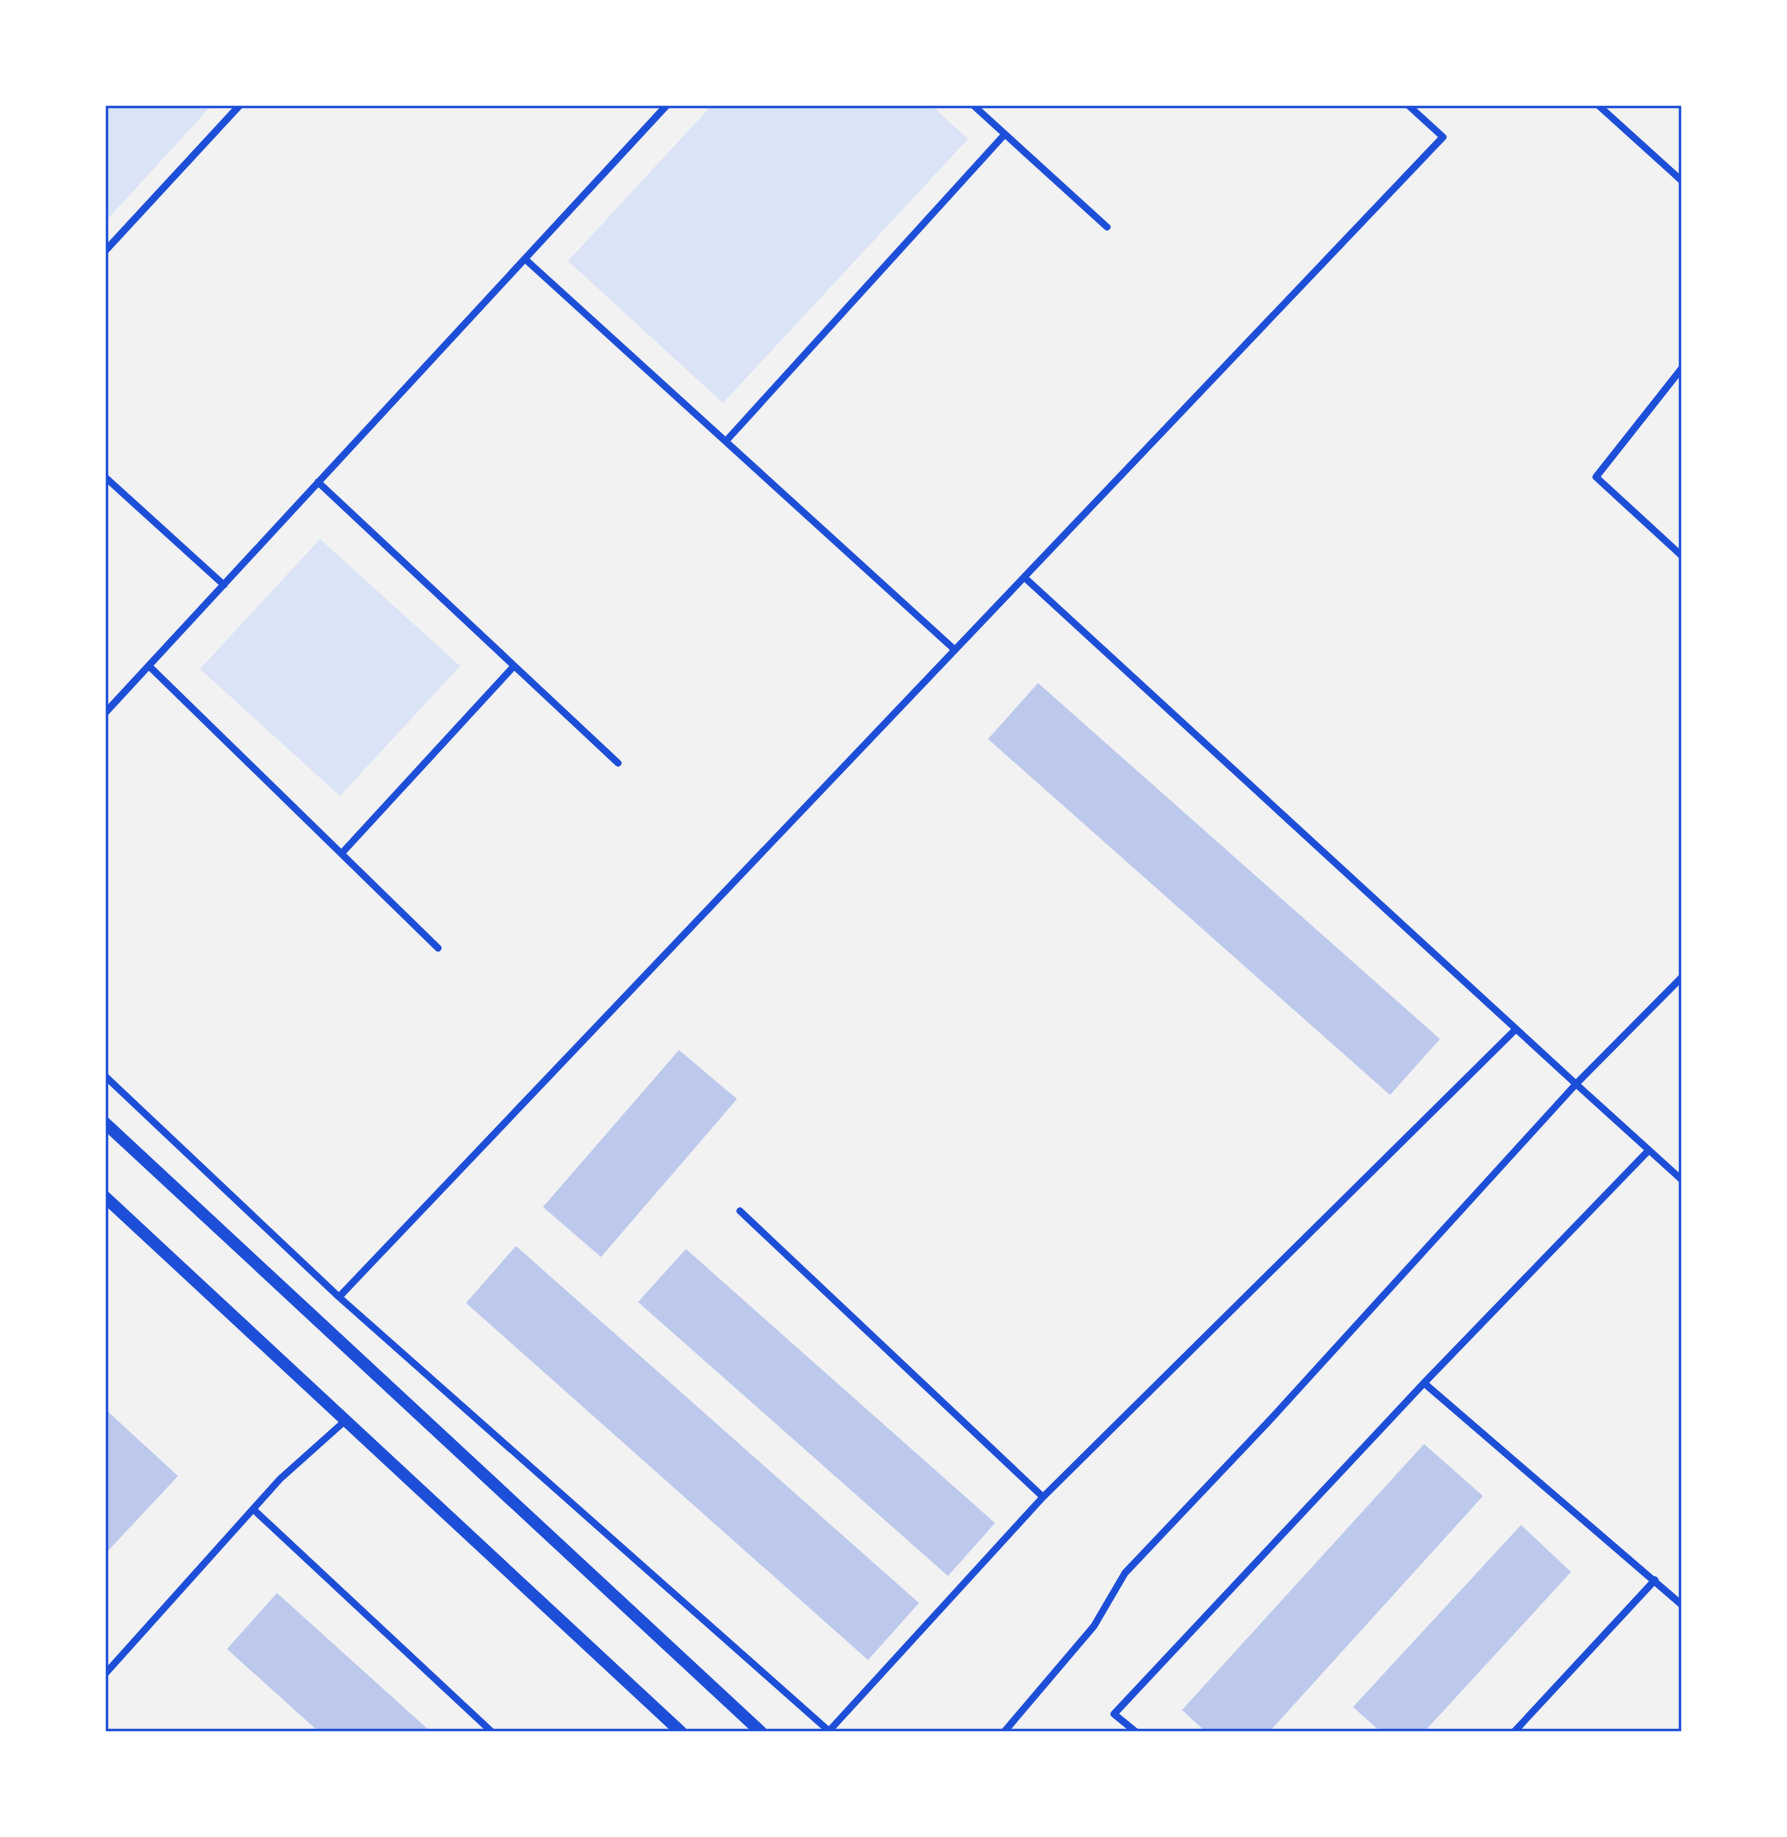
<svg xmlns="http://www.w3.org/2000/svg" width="1787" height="1837" font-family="'Public Sans',sans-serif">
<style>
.green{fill:#dbe4f7}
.building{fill:#bdc9ec}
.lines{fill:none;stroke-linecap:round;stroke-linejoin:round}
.minor{stroke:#1d4ed8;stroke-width:7}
.tertiary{stroke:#1d4ed8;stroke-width:12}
.neatline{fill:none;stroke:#1d4ed8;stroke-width:2.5}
</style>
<rect width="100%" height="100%" fill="#f2f2f2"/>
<path class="green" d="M 105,105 L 212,105 L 105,222 Z
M 712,105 L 931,105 L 968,139 L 723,403 L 568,261 Z
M 320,539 L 460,666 L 340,796 L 200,669 Z"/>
<path class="building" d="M 1038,683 L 1440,1039 L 1390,1095 L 988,739 Z
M 679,1050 L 737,1099 L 601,1257 L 543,1207 Z
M 516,1246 L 919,1603 L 868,1660 L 466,1303 Z
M 686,1249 L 995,1523 L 948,1576 L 638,1302 Z
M 105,1409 L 178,1476 L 105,1554 Z
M 1424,1444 L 1483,1496 L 1269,1732 L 1206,1732 L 1182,1710 Z
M 1521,1525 L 1571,1572 L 1424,1732 L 1381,1732 L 1353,1707 Z
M 277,1593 L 431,1732 L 319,1732 L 227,1649 Z"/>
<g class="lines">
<path class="minor" d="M 973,105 L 1107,227
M 1598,105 L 1682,181
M 105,251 L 240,105
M 525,259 L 955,650
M 1682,368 L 1596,477 L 1682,556
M 726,441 L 1005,134
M 105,477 L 224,585
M 318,482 L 618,763
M 149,666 L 438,948
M 105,713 L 667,105
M 342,853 L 514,666
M 1682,977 L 1576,1084 L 1682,1180
M 105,1076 L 339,1297 L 829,1731 L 1043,1497 L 1516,1029
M 740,1211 L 1043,1497
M 339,1297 L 1443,137 L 1408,105
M 1424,1383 L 1682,1605
M 253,1509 L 492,1732
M 105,1674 L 280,1479 L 346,1420
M 1004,1732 L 1094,1626 L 1125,1573 L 1269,1421 L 1576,1084 L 1024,577
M 1136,1732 L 1114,1714 L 1424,1383 L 1649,1150
M 1514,1732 L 1655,1580"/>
<path class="tertiary" d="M 105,1123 L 761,1732
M 105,1197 L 681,1732"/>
</g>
<rect width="1787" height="1837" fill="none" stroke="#ffffff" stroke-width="214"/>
<rect x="107" y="107" width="1573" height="1623" class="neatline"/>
</svg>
